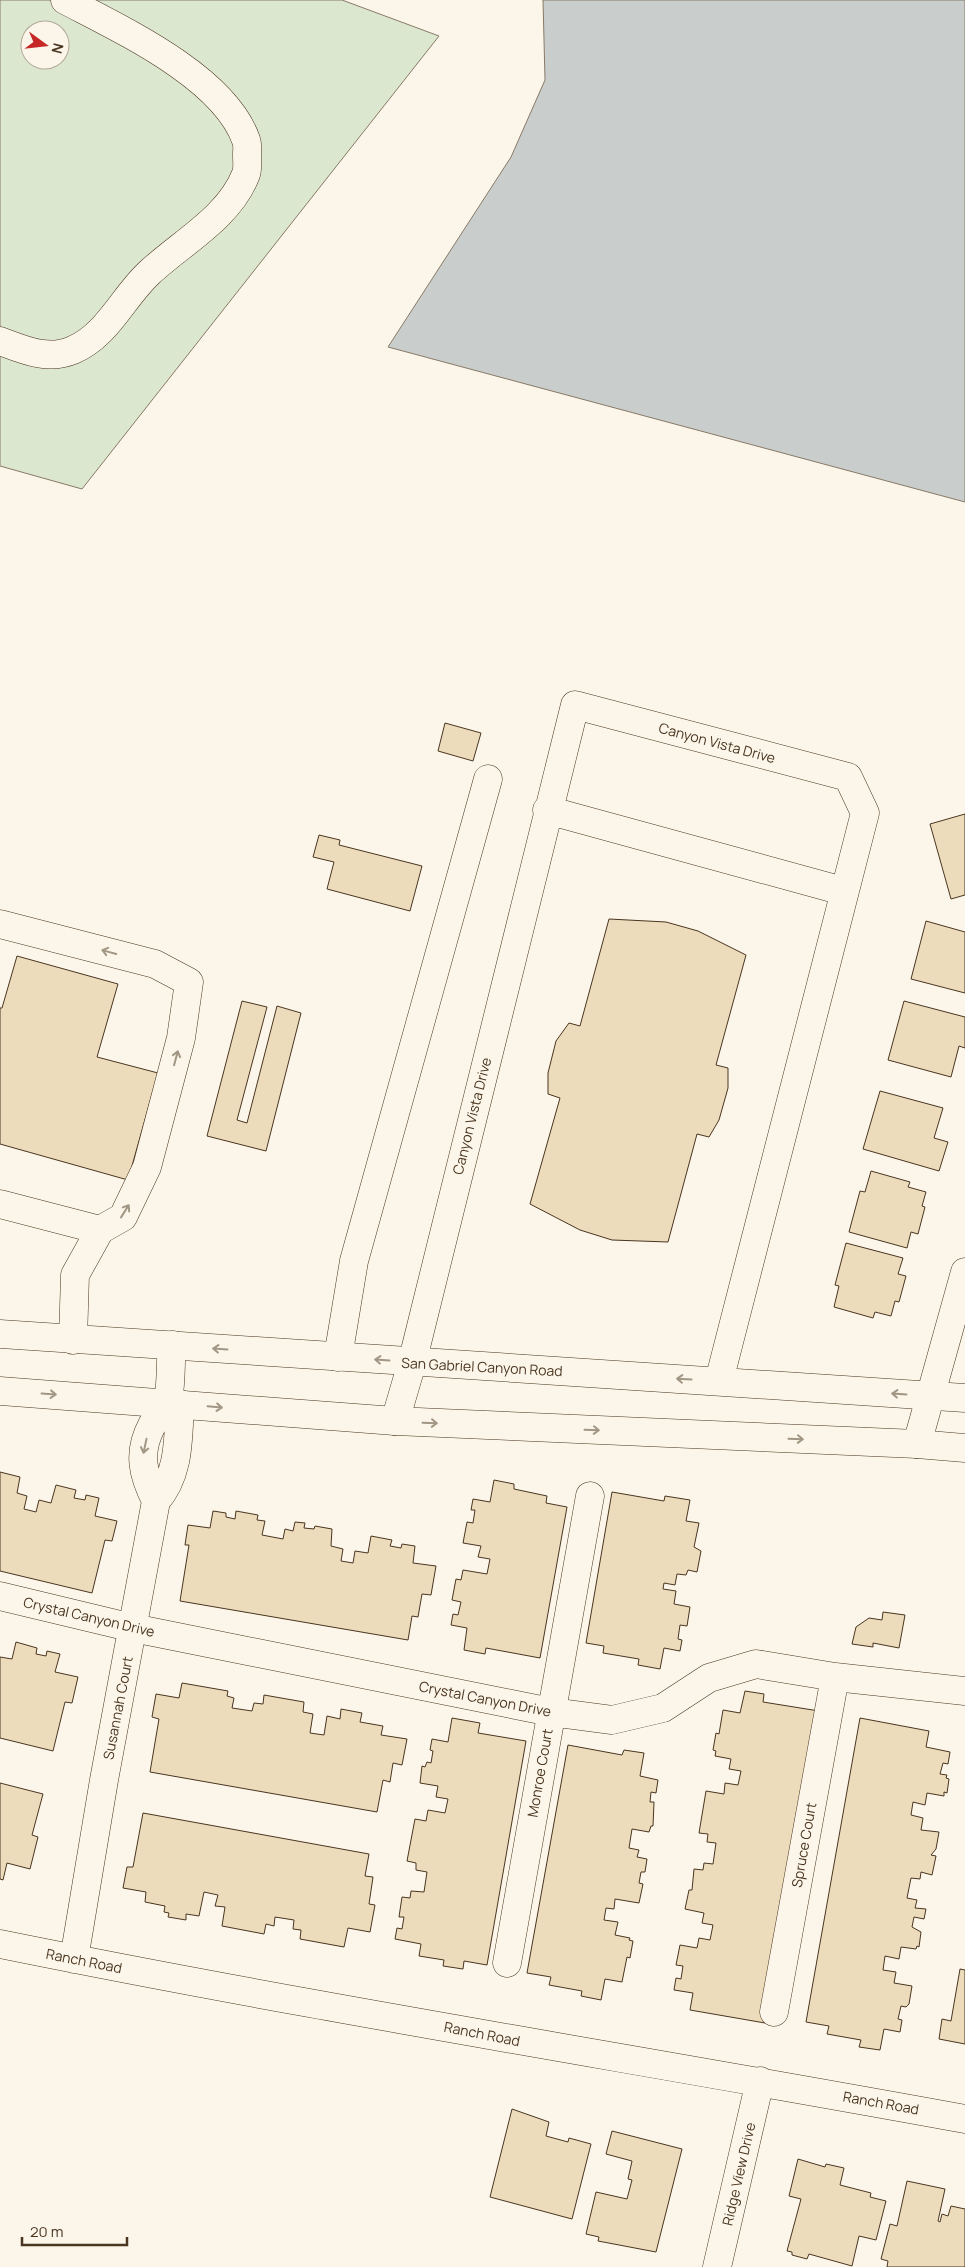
<svg xmlns="http://www.w3.org/2000/svg" width="965" height="2267" font-family="Manrope,sans-serif">
<style>
.green{fill:#dce7d0;stroke:#887966;fill-rule:evenodd}
.water{fill:#c9cecd;stroke:#887966}
.building{fill:#ecdcbc;stroke:#4a3520}
.lines{fill:none;stroke-linecap:round;stroke-linejoin:round}
.minor-casing{stroke:#4a3520;stroke-width:29}
.major-casing{stroke:#4a3520;stroke-width:29}
.minor{stroke:#fbf6e9;stroke-width:28}
.major{stroke:#fbf6e9;stroke-width:28}
.oneway{stroke:#a29684}
.labels{text-anchor:middle;stroke-width:4;stroke-linejoin:round;paint-order:stroke}
.street-label{font-size:14px;fill:#4a3520;stroke:#fbf6e9}
</style>
<rect width="100%" height="100%" fill="#fbf6e9"/>
<path class="green" d="M 0,0 L 342,0 L 439,36 L 82,489 L 0,466 ZM 30,30 L 60,30 L 60,60 L 30,60 Z"/>
<path class="water" d="M 543,0 L 965,0 L 965,502 L 388,347 L 511,157 L 545,80 Z"/>
<path class="building" d="M 445,723 L 481,733 L 473,761 L 438,751 Z
M 965,814 L 965,895 L 951,899 L 930,824 Z
M 319,835 L 340,840 L 339,845 L 422,866 L 410,911 L 327,889 L 334,862 L 313,857 Z
M 609,919 L 666,922 L 698,931 L 746,955 L 716,1065 L 728,1068 L 728,1088 L 719,1120 L 709,1137 L 697,1134 L 668,1242 L 612,1240 L 580,1230 L 530,1204 L 560,1098 L 548,1094 L 548,1073 L 556,1041 L 569,1023 L 580,1026 Z
M 926,921 L 965,932 L 965,993 L 911,979 Z
M 17,956 L 118,984 L 97,1057 L 158,1073 L 128,1180 L 0,1144 L 0,1008 L 2,1008 Z
M 242,1001 L 267,1007 L 237,1120 L 247,1123 L 277,1006 L 301,1013 L 266,1151 L 207,1136 Z
M 904,1001 L 965,1017 L 965,1048 L 959,1046 L 951,1077 L 888,1060 Z
M 880,1091 L 943,1108 L 934,1138 L 948,1142 L 939,1171 L 863,1149 Z
M 871,1171 L 910,1182 L 908,1187 L 926,1192 L 922,1206 L 925,1207 L 918,1234 L 911,1232 L 907,1248 L 849,1232 L 860,1191 L 865,1192 Z
M 846,1243 L 903,1258 L 898,1274 L 906,1276 L 899,1302 L 895,1301 L 891,1316 L 875,1312 L 873,1318 L 834,1307 L 839,1286 L 835,1285 Z
M 0,1472 L 20,1477 L 17,1493 L 27,1496 L 24,1509 L 36,1512 L 39,1500 L 51,1503 L 56,1485 L 76,1490 L 74,1498 L 85,1500 L 86,1495 L 99,1498 L 95,1516 L 117,1521 L 112,1541 L 105,1540 L 92,1593 L 0,1571 Z
M 494,1480 L 514,1484 L 514,1489 L 547,1496 L 546,1503 L 567,1507 L 540,1658 L 486,1648 L 485,1654 L 464,1650 L 467,1628 L 451,1625 L 453,1614 L 458,1615 L 461,1602 L 452,1600 L 456,1579 L 461,1580 L 463,1570 L 487,1574 L 490,1559 L 478,1557 L 481,1546 L 463,1543 L 467,1522 L 473,1523 L 475,1510 L 471,1510 L 473,1499 L 490,1502 Z
M 612,1492 L 664,1501 L 665,1496 L 690,1500 L 686,1521 L 699,1523 L 694,1547 L 701,1551 L 697,1572 L 688,1570 L 686,1575 L 677,1574 L 675,1585 L 664,1583 L 663,1589 L 676,1591 L 674,1604 L 690,1607 L 687,1626 L 680,1625 L 678,1639 L 682,1640 L 680,1651 L 664,1648 L 660,1669 L 638,1665 L 639,1659 L 603,1653 L 604,1646 L 586,1643 Z
M 213,1511 L 226,1513 L 226,1517 L 235,1519 L 236,1511 L 258,1515 L 257,1520 L 265,1521 L 262,1535 L 283,1539 L 285,1529 L 293,1531 L 295,1522 L 305,1523 L 304,1528 L 314,1529 L 315,1526 L 332,1529 L 331,1546 L 343,1549 L 341,1561 L 353,1563 L 355,1551 L 368,1553 L 371,1536 L 392,1540 L 390,1546 L 401,1548 L 402,1544 L 415,1546 L 413,1563 L 436,1566 L 431,1595 L 422,1594 L 418,1617 L 412,1616 L 408,1640 L 180,1601 L 189,1545 L 185,1545 L 188,1525 L 210,1528 Z
M 883,1612 L 905,1615 L 899,1648 L 873,1643 L 873,1647 L 852,1644 L 856,1627 L 869,1618 L 882,1620 Z
M 16,1642 L 37,1648 L 36,1654 L 46,1656 L 47,1651 L 60,1654 L 55,1672 L 78,1677 L 72,1703 L 65,1702 L 53,1751 L 0,1738 L 0,1657 L 12,1659 Z
M 182,1683 L 228,1691 L 227,1696 L 234,1698 L 232,1708 L 252,1711 L 254,1703 L 263,1704 L 264,1695 L 304,1702 L 303,1712 L 313,1714 L 310,1733 L 324,1735 L 327,1716 L 340,1719 L 341,1709 L 362,1713 L 360,1722 L 383,1726 L 381,1735 L 407,1739 L 402,1765 L 393,1763 L 390,1782 L 383,1780 L 377,1812 L 150,1772 L 159,1719 L 152,1717 L 156,1694 L 179,1698 Z
M 745,1691 L 764,1694 L 763,1702 L 819,1711 L 765,2023 L 690,2010 L 693,1993 L 674,1990 L 676,1978 L 681,1979 L 683,1966 L 676,1965 L 680,1945 L 697,1948 L 699,1938 L 710,1940 L 713,1925 L 702,1923 L 704,1913 L 685,1909 L 689,1890 L 692,1890 L 694,1869 L 703,1870 L 704,1863 L 713,1864 L 716,1843 L 707,1842 L 708,1834 L 699,1833 L 706,1791 L 724,1794 L 725,1783 L 738,1785 L 741,1771 L 729,1769 L 731,1759 L 715,1756 L 716,1751 L 713,1750 L 716,1733 L 719,1734 L 723,1710 L 740,1713 Z
M 452,1718 L 480,1723 L 478,1733 L 526,1741 L 487,1965 L 464,1961 L 463,1969 L 443,1966 L 444,1960 L 419,1956 L 421,1944 L 395,1939 L 397,1928 L 402,1929 L 404,1917 L 399,1917 L 402,1897 L 410,1898 L 411,1891 L 424,1892 L 427,1872 L 416,1870 L 416,1863 L 407,1861 L 415,1819 L 426,1821 L 428,1810 L 445,1813 L 448,1799 L 436,1797 L 438,1786 L 420,1783 L 422,1766 L 425,1767 L 427,1762 L 431,1763 L 433,1751 L 430,1750 L 432,1739 L 448,1742 Z
M 860,1718 L 929,1731 L 926,1747 L 950,1752 L 948,1764 L 943,1763 L 940,1774 L 947,1775 L 946,1778 L 949,1779 L 947,1793 L 944,1792 L 944,1796 L 927,1793 L 925,1805 L 913,1802 L 911,1815 L 923,1818 L 921,1830 L 939,1832 L 936,1849 L 931,1855 L 936,1856 L 932,1875 L 921,1872 L 920,1879 L 911,1878 L 907,1898 L 917,1900 L 915,1908 L 926,1909 L 924,1919 L 914,1917 L 912,1927 L 921,1932 L 919,1947 L 917,1946 L 916,1949 L 901,1947 L 899,1959 L 885,1956 L 883,1970 L 896,1972 L 894,1983 L 912,1986 L 909,2004 L 906,2007 L 901,2006 L 898,2019 L 902,2020 L 900,2032 L 884,2029 L 880,2050 L 859,2047 L 861,2040 L 827,2034 L 829,2026 L 806,2022 Z
M 568,1745 L 622,1755 L 624,1750 L 644,1753 L 640,1776 L 658,1780 L 656,1793 L 651,1792 L 650,1802 L 654,1802 L 653,1826 L 651,1826 L 649,1832 L 632,1829 L 629,1848 L 639,1850 L 637,1857 L 647,1859 L 645,1872 L 641,1872 L 639,1883 L 643,1884 L 639,1903 L 615,1899 L 614,1909 L 606,1908 L 604,1920 L 618,1922 L 615,1935 L 630,1938 L 629,1940 L 633,1941 L 630,1958 L 627,1957 L 622,1982 L 605,1979 L 601,2000 L 581,1996 L 582,1991 L 549,1985 L 551,1977 L 527,1973 Z
M 0,1783 L 43,1794 L 32,1835 L 38,1837 L 30,1869 L 7,1863 L 3,1880 L 0,1879 Z
M 143,1813 L 369,1854 L 365,1876 L 373,1877 L 369,1904 L 375,1905 L 370,1932 L 348,1928 L 344,1947 L 300,1939 L 301,1930 L 293,1929 L 294,1920 L 275,1917 L 274,1926 L 266,1924 L 264,1934 L 222,1926 L 225,1907 L 215,1906 L 218,1895 L 204,1892 L 199,1916 L 186,1914 L 186,1920 L 168,1917 L 169,1913 L 164,1912 L 165,1906 L 145,1902 L 146,1892 L 123,1888 L 127,1867 L 133,1867 Z
M 960,1969 L 965,1970 L 965,2044 L 939,2039 L 942,2019 L 951,2021 Z
M 512,2109 L 549,2122 L 546,2136 L 568,2142 L 569,2138 L 591,2144 L 572,2219 L 490,2197 Z
M 612,2131 L 682,2149 L 656,2252 L 598,2241 L 599,2237 L 586,2234 L 596,2192 L 627,2199 L 632,2180 L 628,2179 L 632,2161 L 606,2154 Z
M 798,2159 L 825,2167 L 826,2164 L 844,2168 L 840,2185 L 871,2193 L 870,2197 L 886,2201 L 876,2240 L 859,2236 L 852,2266 L 809,2254 L 807,2259 L 792,2255 L 792,2252 L 787,2251 L 801,2199 L 789,2196 Z
M 907,2181 L 945,2189 L 938,2221 L 940,2222 L 942,2214 L 948,2216 L 951,2206 L 965,2209 L 965,2267 L 887,2267 L 888,2261 L 881,2259 L 890,2224 L 897,2226 Z"/>
<g class="lines">
<defs>
<path id="minor" d="M 0,341 C 24,350 48,361 73,350 C 107,336 123,297 149,273 C 182,242 229,218 246,174 C 248,169 247,161 247,155 C 247,150 248,145 246,140 C 224,77 122,30 65,0
M 547,810 L 843,891
M 0,924 L 155,964 L 189,982 L 181,1038 L 147,1167 L 123,1217 L 100,1230 L 75,1275 L 73,1340
M 0,1204 L 100,1230
M 338,1357 L 354,1261 L 488,779
M 395,1421 L 412,1363 L 575,705 L 848,777 L 865,813 L 719,1381
M 917,1444 L 965,1272
M 156,1501 C 180,1474 178,1438 180,1404
M 0,1596 L 133,1628 L 551,1712 L 612,1720 L 663,1708 L 709,1678 L 756,1664 L 835,1677 L 965,1691
M 0,1944 C 320,2009 643,2060 965,2119
M 74,1959 L 104,1780 L 156,1501 C 143,1475 137,1453 152,1425 C 156,1418 164,1411 167,1403 C 172,1388 170,1362 172,1345
M 507,1963 L 590,1496
M 774,2012 L 835,1677
M 717,2267 L 760,2081"/>
<path id="major" d="M 0,1334 L 965,1398
M 0,1391 L 395,1421 L 917,1444 L 965,1448"/>
</defs>
<use href="#minor" class="minor-casing"/>
<use href="#major" class="major-casing"/>
<use href="#minor" class="minor"/>
<use href="#major" class="major"/>
</g>
<defs><path id="oneway-shaft" d="M-6 0H5M1.5-3L5.5 0L1.5 3" fill="none" stroke-width="1.6" stroke-linecap="round" stroke-linejoin="round" transform="scale(1.25)"/></defs>
<g class="oneway">
<use href="#oneway-shaft" transform="translate(109 952) rotate(-165)"/>
<use href="#oneway-shaft" transform="translate(176 1058) rotate(-75)"/>
<use href="#oneway-shaft" transform="translate(125 1211) rotate(-58)"/>
<use href="#oneway-shaft" transform="translate(220 1349) rotate(-176)"/>
<use href="#oneway-shaft" transform="translate(382 1360) rotate(-176)"/>
<use href="#oneway-shaft" transform="translate(684 1379) rotate(-177)"/>
<use href="#oneway-shaft" transform="translate(49 1394) rotate(4)"/>
<use href="#oneway-shaft" transform="translate(899 1394) rotate(-176)"/>
<use href="#oneway-shaft" transform="translate(215 1407) rotate(5)"/>
<use href="#oneway-shaft" transform="translate(430 1423) rotate(2)"/>
<use href="#oneway-shaft" transform="translate(592 1430) rotate(2)"/>
<use href="#oneway-shaft" transform="translate(796 1439) rotate(2)"/>
<use href="#oneway-shaft" transform="translate(145 1446) rotate(102)"/>
</g>
<g class="labels">
<g class="street-label">
<text transform="translate(717 743) rotate(15)" y="5">Canyon Vista Drive</text>
<text transform="translate(472 1116) rotate(-76)" y="5">Canyon Vista Drive</text>
<text transform="translate(482 1367) rotate(3)" y="5">San Gabriel Canyon Road</text>
<text transform="translate(89 1617) rotate(13)" y="5">Crystal Canyon Drive</text>
<text transform="translate(485 1699) rotate(11)" y="5">Crystal Canyon Drive</text>
<text transform="translate(118 1708) rotate(-79)" y="5">Susannah Court</text>
<text transform="translate(540 1773) rotate(-80)" y="5">Monroe Court</text>
<text transform="translate(804 1845) rotate(-80)" y="5">Spruce Court</text>
<text transform="translate(84 1961) rotate(11)" y="5">Ranch Road</text>
<text transform="translate(482 2034) rotate(11)" y="5">Ranch Road</text>
<text transform="translate(881 2103) rotate(10)" y="5">Ranch Road</text>
<text transform="translate(739 2174) rotate(-77)" y="5">Ridge View Drive</text>
</g>
</g>
<g transform="translate(45 45) rotate(105)"><circle r="24" fill="#fbf6e9" stroke="#b4a999"/>
<path d="M0-4L9 19L0 12L-9 19Z" fill="#c62828"/>
<text y="-8" font-size="14" font-weight="bold" text-anchor="middle" fill="#4a3520">N</text>
</g>
<path d="M22 2237v8h105v-8" fill="none" stroke="#4a3520" stroke-width="2.5"/>
<text x="30" y="2237" font-size="15" fill="#4a3520" stroke="#fbf6e9" stroke-width="4" paint-order="stroke">20 m</text>
</svg>
